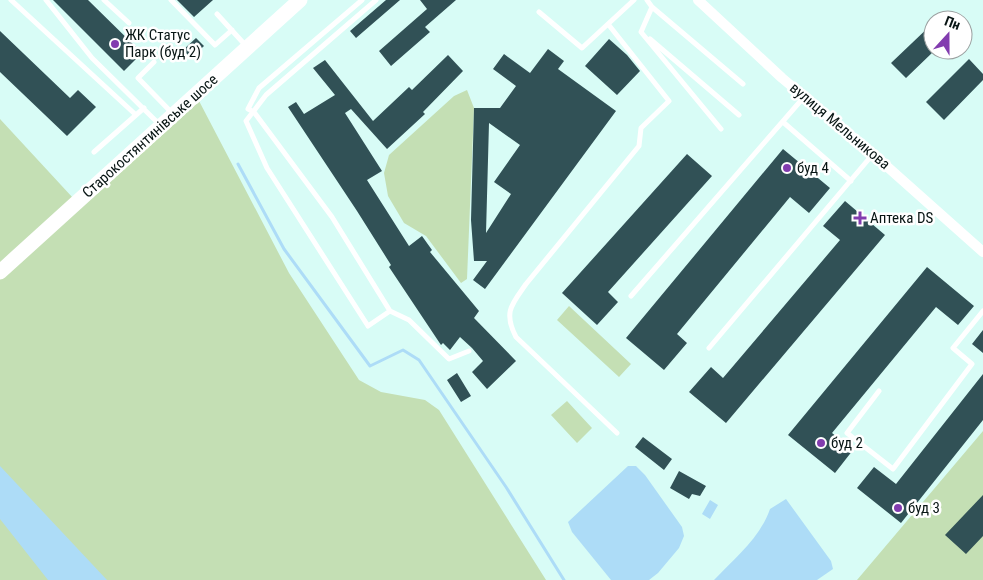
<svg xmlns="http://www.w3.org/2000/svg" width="983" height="580" font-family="'Roboto Condensed',sans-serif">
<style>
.green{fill:#c4dfb4}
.water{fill:#addcf7}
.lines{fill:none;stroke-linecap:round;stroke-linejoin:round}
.stream{stroke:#addcf7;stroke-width:3}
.building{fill:#315156;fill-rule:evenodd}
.lane{stroke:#fff;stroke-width:5}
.street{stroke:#fff;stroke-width:10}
.primary{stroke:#fff;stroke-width:15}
.poi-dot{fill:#823caf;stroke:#fff;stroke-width:2}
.labels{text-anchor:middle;stroke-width:5;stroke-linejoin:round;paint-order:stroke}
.poi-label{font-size:15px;fill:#071413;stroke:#fff;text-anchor:start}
.street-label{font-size:15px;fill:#071413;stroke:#fff}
</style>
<rect width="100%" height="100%" fill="#d8fcf6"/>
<path class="green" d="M 467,90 L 474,108 L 467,279 L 461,283 L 426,236 L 404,223 L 388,196 L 384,173 L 389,155 L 454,96 Z
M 198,99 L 289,273 L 359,380 L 381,392 L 425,400 L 439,410 L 546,580 L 0,580 L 0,279 Z
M 0,119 L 73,198 L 0,264 Z
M 569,306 L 631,364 L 619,377 L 557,320 Z
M 567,401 L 592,428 L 577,443 L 551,415 Z
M 983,431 L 983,580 L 857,580 Z"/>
<path class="water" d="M 0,466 L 107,580 L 48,580 L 0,519 Z
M 628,466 L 636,466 L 645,475 L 682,527 L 684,536 L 679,548 L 658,573 L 649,580 L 611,580 L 572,532 L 568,522 Z
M 786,499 L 831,561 L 833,569 L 817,580 L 714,580 C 735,558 760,538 770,509 Z
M 710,500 L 718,505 L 710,519 L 702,514 Z"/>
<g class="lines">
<path class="stream" d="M 238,164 L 284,249 L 370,366 L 403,350 L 419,360 L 506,487 L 564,580"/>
</g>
<path class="building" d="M 53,0 L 88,0 L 142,53 L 124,71 Z
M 177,0 L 213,0 L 194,17 Z
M 386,0 L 400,0 L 356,38 L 350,31 Z
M 420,0 L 456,0 L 425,27 L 430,32 L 391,66 L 379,51 L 427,9 Z
M 933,23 L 933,52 L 906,78 L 891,63 Z
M 0,31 L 70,98 L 78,90 L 96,107 L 67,136 L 0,72 Z
M 196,38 L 204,46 L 191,58 L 183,50 Z
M 609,39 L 627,55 L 640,71 L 617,95 L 585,66 Z
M 548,49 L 564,61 L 558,69 L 616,111 L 485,289 L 473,280 L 487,261 L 474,261 L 471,220 L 474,108 L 500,108 L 516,86 L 493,69 L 504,54 L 530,73 ZM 489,123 L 520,145 L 494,182 L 511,194 L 486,233 Z
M 448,55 L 463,71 L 423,112 L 425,114 L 387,149 L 351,109 L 345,113 L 382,171 L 367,180 L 409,246 L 422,236 L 432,250 L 430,252 L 479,311 L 474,318 L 516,361 L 487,389 L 472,372 L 483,361 L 472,348 L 460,337 L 450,350 L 443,343 L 441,345 L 389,267 L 391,265 L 357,211 L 288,107 L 296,102 L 304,114 L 335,95 L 313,68 L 325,60 L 373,121 L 409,87 L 412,90 Z
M 969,59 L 983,74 L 983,80 L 944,120 L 926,102 Z
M 783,149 L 830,188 L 809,213 L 790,197 L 677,334 L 687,343 L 664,370 L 626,338 Z
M 687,154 L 712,176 L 608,292 L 618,302 L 597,325 L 562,293 Z
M 845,201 L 885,235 L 726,423 L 689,392 L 711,367 L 723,378 L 840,240 L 823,226 Z
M 927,267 L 974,306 L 958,325 L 936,307 L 832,433 L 853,450 L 835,473 L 788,435 Z
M 983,330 L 983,353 L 972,344 Z
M 457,373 L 471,396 L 461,402 L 447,380 Z
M 983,374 L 983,420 L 901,523 L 857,488 L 874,467 L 896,484 Z
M 643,437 L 672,459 L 664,470 L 635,447 Z
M 679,471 L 706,486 L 700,496 L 692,494 L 689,499 L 670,488 Z
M 983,495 L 983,536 L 966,554 L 945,535 Z"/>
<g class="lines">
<path class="lane" d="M 11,0 L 136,115 L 144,108
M 46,0 L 92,58 L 159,124
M 104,0 L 129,23
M 171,0 L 215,45 L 232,30
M 362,0 L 259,88 L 248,109 L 254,112 L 332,217 L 390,311 L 368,326 L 267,168 L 246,121 L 266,95 L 376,0
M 647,0 L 652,7 L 641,32 L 721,129
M 652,7 L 743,84
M 539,12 L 582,48 L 634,0
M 217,14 L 247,47
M 608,24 L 669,101 L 641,128 L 639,146 L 526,284 C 512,304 503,312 516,337 L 617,433
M 650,39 L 739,115
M 154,62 L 138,78 L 173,114
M 783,122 L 851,181
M 94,152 L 136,115
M 631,296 L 804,97
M 390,311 L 409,320 L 449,359 L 469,351
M 709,348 L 873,154
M 879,391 L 847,433 L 893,469 L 972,364 L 953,348 L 983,311"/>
<path class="street" d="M 698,0 L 782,78 L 873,154 L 983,252"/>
<path class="primary" d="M 0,272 L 300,0"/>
</g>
<g class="poi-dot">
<circle cx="115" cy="44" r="5"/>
<circle cx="787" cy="168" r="5"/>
<path d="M857.5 210.5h5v5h5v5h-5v5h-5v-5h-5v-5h5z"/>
<circle cx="821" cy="443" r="5"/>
<circle cx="898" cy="508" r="5"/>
</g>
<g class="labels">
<g class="poi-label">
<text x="125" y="40">ЖК Статус<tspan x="125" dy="17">Парк (буд 2)</tspan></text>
<text x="797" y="173">буд 4</text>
<text x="870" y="223">Аптека DS</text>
<text x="831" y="448">буд 2</text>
<text x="908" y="513">буд 3</text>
</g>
<g class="street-label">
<text transform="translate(840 126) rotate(40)" y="5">вулиця Мельникова</text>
<text transform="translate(150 136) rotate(-42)" y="5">Старокостянтинівське шосе</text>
</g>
</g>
<g transform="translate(948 35) rotate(21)"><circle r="24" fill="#ffffff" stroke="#9ca1a1"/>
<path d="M0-4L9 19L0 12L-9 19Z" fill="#823caf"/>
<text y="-8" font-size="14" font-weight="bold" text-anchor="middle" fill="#071413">Пн</text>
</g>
</svg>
